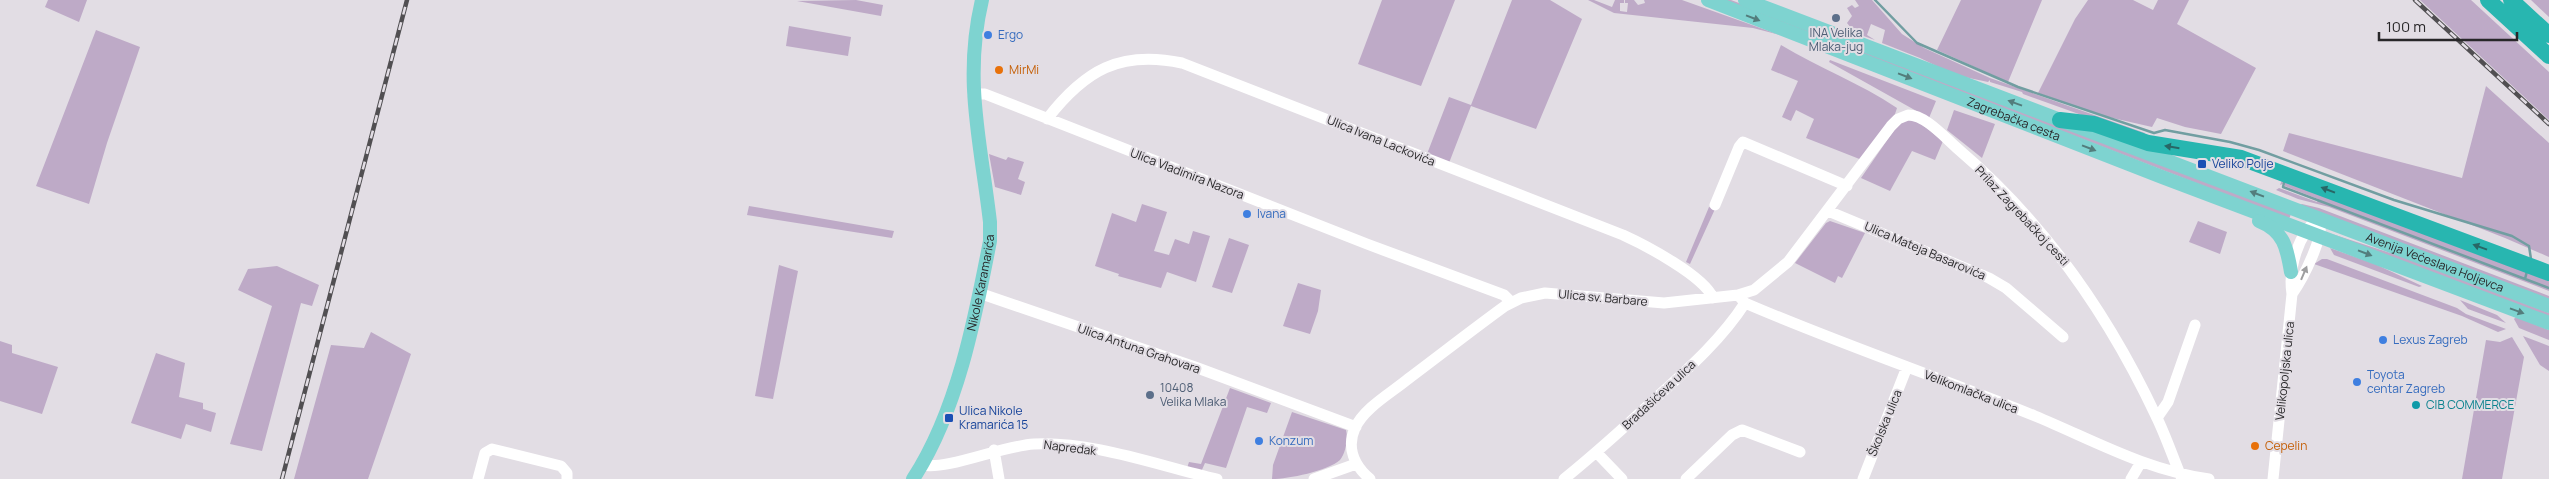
<svg xmlns="http://www.w3.org/2000/svg" width="2549" height="479" font-family="Manrope,sans-serif">
<style>
.green{fill:#beaac7}
.lines{fill:none;stroke-linecap:round;stroke-linejoin:round}
.stream{stroke:#719ea1;stroke-width:2.5}
.minor{stroke:#fff;stroke-width:11}
.major{stroke:#7ed3d0;stroke-width:14}
.highway{stroke:#28b6b0;stroke-width:16}
.rail-casing{stroke:#514f52;stroke-width:4.5}
.rail{stroke:#e2dde4;stroke-width:2.5;stroke-dasharray:8;stroke-linecap:butt}
.oneway{fill:#537d7c}
.oneway2{fill:#286766}
.oneway3{fill:#9e9e9f}
.service-dot{fill:#5c6f8a;stroke:#e2dde4;stroke-width:2}
.shop-dot{fill:#3f7fe0;stroke:#e2dde4;stroke-width:2}
.food-dot{fill:#e8710a;stroke:#e2dde4;stroke-width:2}
.transit-dot{fill:#1a4fb4;stroke:#e2dde4;stroke-width:2}
.culture-dot{fill:#0f9aa8;stroke:#e2dde4;stroke-width:2}
.labels{text-anchor:middle;stroke-width:4;stroke-linejoin:round;paint-order:stroke}
.service-label{font-size:12px;fill:#4e5e75;stroke:#e2dde4}
.shop-label{font-size:12px;fill:#366cbe;stroke:#e2dde4;text-anchor:start}
.food-label{font-size:12px;fill:#c56008;stroke:#e2dde4;text-anchor:start}
.street-label{font-size:12px;fill:#282729;stroke:#e2dde4}
.transit-label{font-size:12px;fill:#164399;stroke:#e2dde4;text-anchor:start}
.culture-label{font-size:12px;fill:#0d838f;stroke:#e2dde4;text-anchor:start}
</style>
<rect width="100%" height="100%" fill="#e2dde4"/>
<path class="green" d="M 48,0 L 87,0 L 79,22 L 45,7 Z
M 856,0 L 883,5 L 881,16 L 797,1 Z
M 1382,0 L 1455,0 L 1421,86 L 1358,64 Z
M 1512,0 L 1550,0 L 1582,19 L 1536,129 L 1471,106 L 1449,163 L 1427,154 L 1449,97 L 1471,105 Z
M 1588,0 L 1594,0 L 1612,7 L 1615,0 L 1624,0 L 1624,3 L 1620,3 L 1620,11 L 1627,12 L 1628,3 L 1625,3 L 1625,0 L 1634,0 L 1638,5 L 1645,3 L 1644,0 L 1682,0 L 1780,35 L 1753,28 L 1614,13 Z
M 1723,0 L 1731,0 L 2291,214 L 2289,219 Z
M 1855,0 L 1872,0 L 1902,34 L 1924,48 L 1990,78 L 2145,133 L 2143,137 L 2023,94 L 2022,92 L 1990,82 L 1990,80 L 1988,82 L 1955,75 L 1920,58 L 1882,43 L 1885,30 L 1871,24 L 1867,35 L 1875,40 L 1855,33 L 1847,23 L 1852,16 L 1847,8 L 1852,5 L 1855,8 L 1859,6 Z
M 1961,0 L 2042,0 L 2008,82 L 1937,50 Z
M 2088,0 L 2133,0 L 2153,10 L 2158,0 L 2189,0 L 2177,24 L 2256,68 L 2221,134 L 2185,127 L 2157,118 L 2152,127 L 2104,116 L 2038,93 L 2075,19 Z
M 2420,0 L 2471,0 L 2549,72 L 2549,120 Z
M 2531,0 L 2549,0 L 2549,17 Z
M 789,26 L 851,37 L 848,56 L 786,46 Z
M 96,30 L 140,47 L 107,143 L 89,204 L 36,186 Z
M 1781,45 C 1819,68 1860,83 1897,108 L 1894,117 L 1862,160 L 1806,138 L 1814,119 L 1796,110 L 1791,121 L 1782,117 L 1798,81 L 1771,70 Z
M 1830,60 L 1936,101 L 1929,118 L 1829,62 Z
M 2486,86 L 2549,143 L 2549,257 L 2505,238 L 2283,151 L 2289,133 L 2462,178 Z
M 1954,110 L 1995,124 L 1982,158 L 1947,130 Z
M 1907,119 L 1917,121 L 1943,141 L 1935,160 L 1912,151 L 1890,191 L 1861,178 L 1899,123 Z
M 989,154 L 1006,160 L 1008,157 L 1024,162 L 1018,179 L 1025,182 L 1021,195 L 995,187 Z
M 2282,180 L 2549,281 L 2549,291 L 2329,207 L 2298,199 L 2276,190 L 2279,188 L 2317,202 L 2318,199 L 2285,186 L 2285,183 L 2280,185 Z
M 1142,204 L 1167,212 L 1154,251 L 1169,255 L 1175,239 L 1189,244 L 1193,231 L 1210,236 L 1196,282 L 1167,272 L 1161,288 L 1118,276 L 1119,274 L 1095,266 L 1112,213 L 1136,222 Z
M 2302,204 L 2319,208 L 2549,296 L 2549,301 L 2300,205 Z
M 749,206 L 894,231 L 892,238 L 747,215 Z
M 1709,207 L 1715,209 L 1690,264 L 1686,262 Z
M 1830,221 L 1865,233 L 1842,278 L 1838,276 L 1835,283 L 1795,263 L 1826,223 Z
M 2198,221 L 2227,232 L 2220,254 L 2189,242 Z
M 2329,233 L 2415,261 L 2549,313 L 2549,318 Z
M 1229,238 L 1249,245 L 1232,293 L 1212,287 Z
M 2330,248 L 2375,264 L 2422,286 L 2419,287 L 2334,255 Z
M 2322,259 L 2327,259 L 2457,308 L 2466,314 L 2506,329 L 2498,332 L 2462,316 L 2314,264 Z
M 779,265 L 798,271 L 773,399 L 755,396 Z
M 277,266 L 319,285 L 312,306 L 301,303 L 262,451 L 230,444 L 272,306 L 238,290 L 248,269 Z
M 1298,283 L 1321,290 L 1318,311 L 1310,334 L 1283,326 Z
M 2460,300 L 2497,315 L 2506,323 L 2468,309 Z
M 2516,317 L 2549,330 L 2549,340 L 2519,328 L 2514,319 Z
M 371,332 L 411,354 L 368,479 L 294,479 L 331,345 L 364,348 Z
M 2523,336 L 2549,346 L 2549,371 L 2540,365 Z
M 2512,337 L 2524,357 L 2502,479 L 2462,479 L 2486,340 L 2500,342 Z
M 0,341 L 12,345 L 12,353 L 58,367 L 42,414 L 0,401 Z
M 156,353 L 185,363 L 179,397 L 203,403 L 203,409 L 216,413 L 211,432 L 186,424 L 181,439 L 131,423 Z
M 1230,388 L 1271,403 L 1267,413 L 1247,407 L 1226,468 L 1205,463 L 1201,472 L 1187,468 L 1189,462 L 1201,464 Z
M 1292,412 L 1346,430 C 1348,438 1346,453 1340,460 C 1328,471 1288,479 1272,479 L 1273,465 Z"/>
<g class="lines">
<path class="stream" d="M 1875,0 L 1917,43 L 2018,87 L 2154,133 L 2165,130 L 2230,142 L 2259,150 L 2394,200 L 2512,236 L 2529,246 L 2531,259
M 2284,183 L 2283,187 L 2525,279
M 2527,271 L 2525,279 L 2549,288"/>
<path class="minor" d="M 973,94 L 985,94 L 1367,244 L 1504,295 L 1511,302
M 1047,119 C 1085,70 1120,50 1182,63 L 1623,235 C 1645,245 1704,276 1713,298
M 1715,205 L 1739,147 L 1743,142 L 1847,186
M 1828,211 L 1989,278 L 2006,288 L 2063,337
M 979,293 L 1195,367 L 1356,427
M 1738,295 L 1745,303 C 1840,344 1938,377 2035,416 C 2093,440 2145,470 2209,479
M 2157,418 L 2168,402 L 2195,325
M 994,450 L 999,479
M 1597,453 L 1622,479
M 922,465 C 949,470 1001,446 1034,444 C 1093,441 1159,466 1217,479
M 478,479 L 485,453 L 492,449 L 561,466 L 567,473 L 567,479
M 1314,479 L 1356,464
M 1370,479 C 1355,466 1346,448 1355,428 C 1364,408 1391,393 1408,379 C 1440,355 1472,330 1505,306 L 1521,298 L 1545,293 L 1664,303 L 1738,295 L 1754,290 L 1788,262 L 1891,126 L 1898,119 L 1908,115 C 1926,115 1945,138 1958,149 C 2044,222 2108,314 2156,416 C 2166,436 2173,458 2182,479
M 1564,479 C 1596,453 1626,426 1656,398 C 1688,369 1721,340 1745,303
M 1686,479 L 1732,435 L 1742,430 L 1800,452
M 1863,479 L 1907,367
M 2131,479 L 2141,462
M 2273,479 L 2292,294 C 2288,269 2298,233 2319,218 C 2327,233 2302,280 2292,294"/>
<g class="major">
<path id="s1" d="M 1708,0 L 2162,177 L 2549,323"/>
<path id="s2" d="M 1745,0 L 2549,306"/>
<path d="M 2259,221 C 2284,231 2287,248 2291,272"/>
<path id="s3" d="M 913,479 C 957,412 975,319 990,241 L 990,222 C 981,143 963,80 982,0"/>
</g>
<path class="highway" d="M 2488,0 L 2549,56
M 2511,0 L 2549,35
M 2060,120 L 2094,124 L 2148,143 L 2241,158 L 2549,273"/>
<defs>
<path id="rail" d="M 2415,0 L 2549,124
M 282,479 L 407,0"/>
</defs>
<use href="#rail" class="rail-casing"/>
<use href="#rail" class="rail"/>
</g>
<defs><path id="oneway-solid" d="M-6-.8H1V-3.2L6.5 0L1 3.2V.8H-6Z" transform="scale(1.25)"/></defs>
<g class="oneway">
<use href="#oneway-solid" transform="translate(1753 18) rotate(21)"/>
<use href="#oneway-solid" transform="translate(1905 76) rotate(21)"/>
<use href="#oneway-solid" transform="translate(2015 103) rotate(-160)"/>
<use href="#oneway-solid" transform="translate(2089 148) rotate(21)"/>
<use href="#oneway-solid" transform="translate(2257 194) rotate(-159)"/>
<use href="#oneway-solid" transform="translate(2365 253) rotate(21)"/>
<use href="#oneway-solid" transform="translate(2517 311) rotate(20)"/>
</g>
<g class="oneway2">
<use href="#oneway-solid" transform="translate(2172 147) rotate(-171)"/>
<use href="#oneway-solid" transform="translate(2328 190) rotate(-159)"/>
<use href="#oneway-solid" transform="translate(2480 247) rotate(-160)"/>
</g>
<use class="oneway3" href="#oneway-solid" transform="translate(2304 273) rotate(-67)"/>
<g class="service-dot">
<circle cx="1836" cy="18" r="5"/>
<circle cx="1150" cy="395" r="5"/>
</g>
<g class="shop-dot">
<circle cx="988" cy="35" r="5"/>
<circle cx="1247" cy="214" r="5"/>
<circle cx="2383" cy="340" r="5"/>
<circle cx="2357" cy="382" r="5"/>
<circle cx="1259" cy="441" r="5"/>
</g>
<g class="food-dot">
<circle cx="999" cy="70" r="5"/>
<circle cx="2255" cy="446" r="5"/>
</g>
<g class="transit-dot">
<rect x="2197" y="159" width="10" height="10" rx="2.5"/>
<rect x="944" y="413" width="10" height="10" rx="2.5"/>
</g>
<circle class="culture-dot" cx="2416" cy="405" r="5"/>
<g class="labels">
<g class="service-label">
<text x="1836" y="37">INA Velika<tspan x="1836" dy="14">Mlaka-jug</tspan></text>
<text x="1160" y="392" text-anchor="start">10408<tspan x="1160" dy="14">Velika Mlaka</tspan></text>
</g>
<g class="shop-label">
<text x="998" y="39">Ergo</text>
<text x="1257" y="218">Ivana</text>
<text x="2393" y="344">Lexus Zagreb</text>
<text x="2367" y="379">Toyota<tspan x="2367" dy="14">centar Zagreb</tspan></text>
<text x="1269" y="445">Konzum</text>
</g>
<g class="food-label">
<text x="1009" y="74">MirMi</text>
<text x="2265" y="450">Cepelin</text>
</g>
<g class="street-label">
<text dy="4" stroke="none"><textPath href="#s1" startOffset="328">Zagrebačka cesta</textPath></text>
<text transform="translate(1381 141) rotate(22)" y="4">Ulica Ivana Lackovića</text>
<text transform="translate(1187 174) rotate(21)" y="4">Ulica Vladimira Nazora</text>
<text transform="translate(2022 216) rotate(47)" y="4">Prilaz Zagrebačkoj cesti</text>
<text transform="translate(1925 251) rotate(23)" y="4">Ulica Mateja Basarovića</text>
<text dy="4" stroke="none"><textPath href="#s2" startOffset="738">Avenija Većeslava Holjevca</textPath></text>
<text dy="4" stroke="none"><textPath href="#s3" startOffset="209">Nikole Karamarića</textPath></text>
<text transform="translate(1603 298) rotate(5)" y="4">Ulica sv. Barbare</text>
<text transform="translate(1139 349) rotate(19)" y="4">Ulica Antuna Grahovara</text>
<text transform="translate(2285 371) rotate(-84)" y="4">Velikopoljska ulica</text>
<text transform="translate(1971 392) rotate(21)" y="4">Velikomlačka ulica</text>
<text transform="translate(1659 395) rotate(-43)" y="4">Bradašićeva ulica</text>
<text transform="translate(1885 423) rotate(-68)" y="4">Školska ulica</text>
<text transform="translate(1070 448) rotate(7)" y="4">Napredak</text>
</g>
<g class="transit-label">
<text x="2212" y="168">Veliko Polje</text>
<text x="959" y="415">Ulica Nikole<tspan x="959" dy="14">Kramarića 15</tspan></text>
</g>
<g class="culture-label">
<text x="2426" y="409">CIB COMMERCE</text>
</g>
</g>
<path d="M2379 32v8h138v-8" fill="none" stroke="#282729" stroke-width="2.5"/>
<text x="2386" y="32" font-size="15" fill="#282729" stroke="#e2dde4" stroke-width="4" paint-order="stroke">100 m</text>
</svg>
